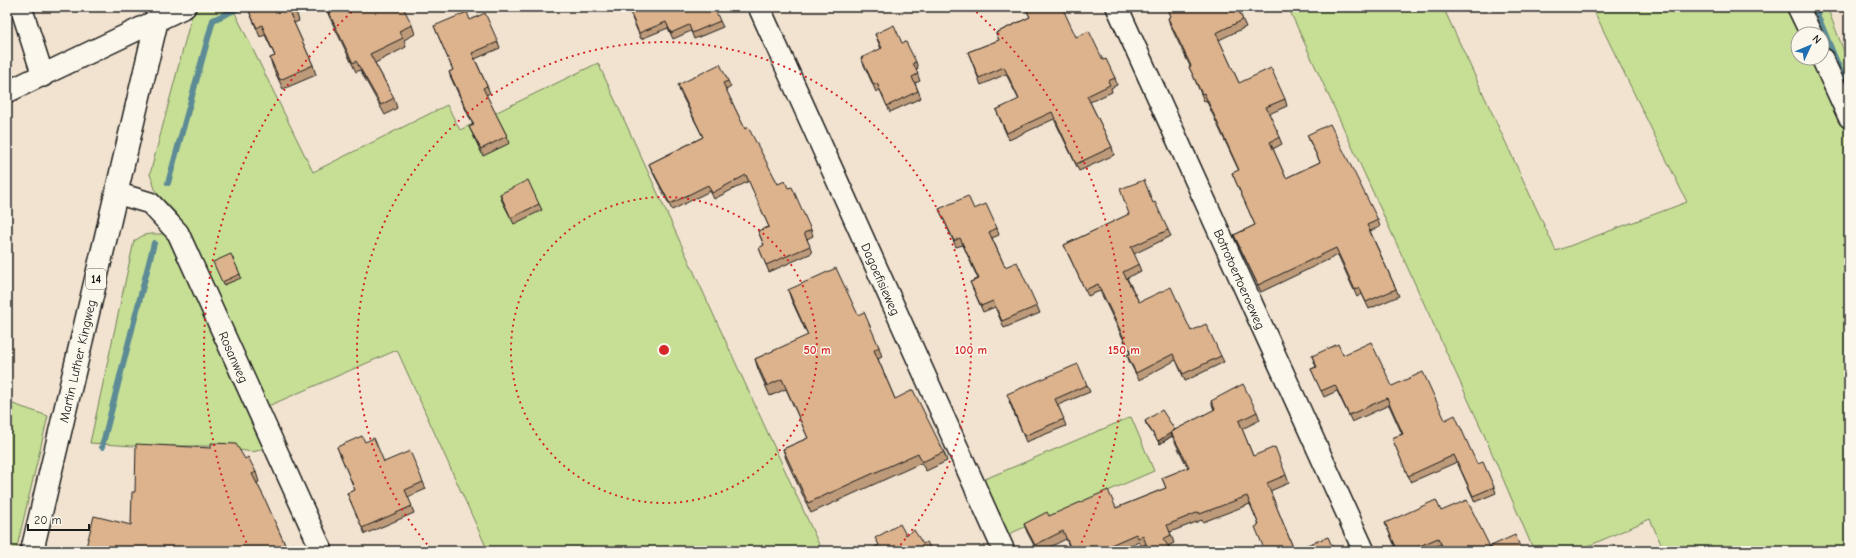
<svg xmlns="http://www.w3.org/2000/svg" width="1856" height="558" font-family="'Comic Neue',sans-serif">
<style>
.green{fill:#c6df95;stroke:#717e58}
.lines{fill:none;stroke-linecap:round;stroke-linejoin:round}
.stream{stroke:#5c8a95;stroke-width:6}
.minor-casing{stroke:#1c1c1c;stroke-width:24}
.primary-casing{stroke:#1c1c1c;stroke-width:25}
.minor{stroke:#fbf7ec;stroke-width:21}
.primary{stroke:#fbf7ec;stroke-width:22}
.wall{fill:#bd9a79;stroke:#1c1c1c}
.shaded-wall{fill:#9a7d63;stroke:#1c1c1c}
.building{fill:#dcb38d;stroke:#1c1c1c}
.ring{fill:none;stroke:#d62828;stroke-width:2;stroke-dasharray:2 4}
.labels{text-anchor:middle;stroke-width:3;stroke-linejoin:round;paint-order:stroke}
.shield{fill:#fbf7ec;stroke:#5f5e5a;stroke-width:1}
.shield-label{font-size:12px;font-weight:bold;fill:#1c1c1c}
.street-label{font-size:13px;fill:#1c1c1c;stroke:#fbf7ec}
.centre{fill:#d62828;stroke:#fbf7ec;stroke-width:2}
.ring-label{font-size:12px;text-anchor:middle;font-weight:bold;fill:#d62828;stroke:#fbf7ec;stroke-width:3;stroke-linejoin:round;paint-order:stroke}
</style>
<rect width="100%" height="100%" fill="#f2e3d0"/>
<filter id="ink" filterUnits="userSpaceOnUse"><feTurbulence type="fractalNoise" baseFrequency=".025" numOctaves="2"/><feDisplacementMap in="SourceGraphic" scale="8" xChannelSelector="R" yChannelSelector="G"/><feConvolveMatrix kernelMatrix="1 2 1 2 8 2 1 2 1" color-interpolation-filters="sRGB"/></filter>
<g filter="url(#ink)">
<path class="green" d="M 201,7 L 232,7 L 313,172 L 447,105 L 460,130 L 598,63 L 822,551 L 488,551 L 397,350 L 266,407 L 177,214 L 156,192 L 150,174 L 193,11 Z
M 1288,7 L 1443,7 L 1556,251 L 1687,202 L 1592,7 L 1792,7 L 1805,34 L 1798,34 L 1798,58 L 1816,58 L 1849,130 L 1849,551 L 1664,551 L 1650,519 L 1577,551 L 1534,551 L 1482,430 Z
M 1803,7 L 1827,7 L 1849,64 L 1849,107 L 1822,48 L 1822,34 L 1815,34 Z
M 151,234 L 164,234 L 172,237 L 265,445 L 260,450 L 252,452 L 215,446 L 132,446 L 90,443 L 134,241 L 144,235 Z
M 7,402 L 48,416 L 16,551 L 7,551 Z
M 1131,417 L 1154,471 L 1002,537 L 978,482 Z"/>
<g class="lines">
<path class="stream" d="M 1814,7 L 1849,92
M 168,183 L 213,20 L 241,7
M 102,447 L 154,243"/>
<defs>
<path id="minor" d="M 21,7 L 43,76
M 759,7 L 1004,551
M 1117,7 L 1364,551
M 1798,7 L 1811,34
M 1822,58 L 1849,117
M 7,92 L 185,7
M 116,193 L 150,203 L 178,233 L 322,551"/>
<path id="primary" d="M 32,551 L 160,7"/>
</defs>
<use href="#minor" class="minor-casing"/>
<use href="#primary" class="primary-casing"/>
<use href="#minor" class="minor"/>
<use href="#primary" class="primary"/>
</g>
<path class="wall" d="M 326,7 L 412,25 L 415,34 L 404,40 L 406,47 L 375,63 L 394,98 L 397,108 L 385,115 L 360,70 L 356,72 L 329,16 Z
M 1166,7 L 1237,7 L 1246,27 L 1219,40 L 1239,83 L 1285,99 L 1287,106 L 1269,114 L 1282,144 L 1273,149 L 1286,178 L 1320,162 L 1310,142 L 1307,135 L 1378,220 L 1380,227 L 1370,231 L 1396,289 L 1399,296 L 1369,309 L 1362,294 L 1357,297 L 1338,255 L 1261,292 L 1237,241 L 1234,235 L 1255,225 L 1232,173 L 1239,171 L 1206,100 L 1204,101 L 1192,73 L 1189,67 L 1190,66 L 1170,25 L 1168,18 L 1170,16 Z
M 248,9 L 296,11 L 299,21 L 294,23 L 313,65 L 316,75 L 283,89 L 273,68 L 270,58 L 275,56 L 265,35 L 260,37 L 252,18 Z
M 1026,9 L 1076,37 L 1103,60 L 1115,78 L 1117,85 L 1111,88 L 1112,92 L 1090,102 L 1112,147 L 1114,155 L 1079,171 L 1054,119 L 1009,140 L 999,117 L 996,110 L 1019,100 L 1006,74 L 981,85 L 968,52 L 999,40 L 996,33 L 1030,17 Z
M 632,18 L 720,21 L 723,27 L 694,39 L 691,31 L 673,39 L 668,28 L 641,39 Z
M 470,20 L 498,42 L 500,48 L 475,59 L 487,86 L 490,93 L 486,95 L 507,136 L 510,143 L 483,156 L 472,133 L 469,127 L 473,125 L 451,78 L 449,72 L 453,70 L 434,26 Z
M 875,34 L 902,43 L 916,62 L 918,68 L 916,70 L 920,81 L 915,83 L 921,98 L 890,112 L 880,90 L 876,92 L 861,58 L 881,49 Z
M 728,81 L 731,87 L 726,90 L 745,129 L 778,184 L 788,188 L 811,230 L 813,236 L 807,239 L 812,253 L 769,272 L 759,248 L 764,246 L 758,231 L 769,227 L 749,181 L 714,199 L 710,191 L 672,210 L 652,171 L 649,164 L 703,137 L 680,92 L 678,85 Z
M 500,194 L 539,204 L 542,210 L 514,224 L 502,201 Z
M 1153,203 L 1168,230 L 1171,236 L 1134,254 L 1141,271 L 1127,278 L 1139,302 L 1191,331 L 1221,356 L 1224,362 L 1185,381 L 1176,360 L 1139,380 L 1129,361 L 1127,355 L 1130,353 L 1100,291 L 1088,296 L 1067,252 L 1064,245 Z
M 939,209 L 974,209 L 997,228 L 999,235 L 992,238 L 1005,267 L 1037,306 L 1040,313 L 1004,328 L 995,307 L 983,312 L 970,282 L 978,279 L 963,245 L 956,247 Z
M 215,265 L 240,274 L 241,278 L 224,285 Z
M 788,290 L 858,315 L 879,347 L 882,357 L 878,359 L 895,399 L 944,452 L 947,461 L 926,471 L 921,463 L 811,513 L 786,459 L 783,449 L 808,438 L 786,389 L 770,396 L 758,369 L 755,359 L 808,336 L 791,299 Z
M 1343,355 L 1445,420 L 1494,487 L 1496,493 L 1475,502 L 1457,462 L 1411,482 L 1392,438 L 1402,434 L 1389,405 L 1352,422 L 1337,391 L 1324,397 L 1311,369 L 1316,367 L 1312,356 Z
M 1087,385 L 1090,392 L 1058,405 L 1066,426 L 1026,442 L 1009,401 Z
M 1211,401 L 1257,412 L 1260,420 L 1242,429 L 1253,456 L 1286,475 L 1289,483 L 1270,491 L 1294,550 L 1334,551 L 1265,551 L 1259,525 L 1250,504 L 1203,522 L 1202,520 L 1170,532 L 1174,543 L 1168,546 L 1146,544 L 1141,546 L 1139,542 L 1118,551 L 1071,551 L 1066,539 L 1042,551 L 1037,551 L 1027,532 L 1024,524 L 1049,516 L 1116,508 L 1166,488 L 1162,478 L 1188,468 L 1172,436 L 1160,444 L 1146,424 L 1145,421 L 1175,430 L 1214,410 Z
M 365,442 L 384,462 L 423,482 L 426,489 L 408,497 L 414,513 L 365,534 L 347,493 L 355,490 L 337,447 Z
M 245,459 L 256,472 L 259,482 L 257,483 L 286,547 L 297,551 L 131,525 L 135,492 Z
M 1441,511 L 1492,551 L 1444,551 L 1441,544 L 1425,551 L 1397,551 L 1385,523 Z"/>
<path class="shaded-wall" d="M 1171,432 L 1172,436 L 1160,444 L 1158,441 Z"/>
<path class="building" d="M 252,7 L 294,7 L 296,11 L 290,14 L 313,65 L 280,80 L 270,58 L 275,56 L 262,25 L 257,28 L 248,9 Z
M 326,7 L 403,7 L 412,25 L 399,31 L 403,38 L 370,54 L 394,98 L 381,105 L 356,61 L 353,63 Z
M 643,7 L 714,7 L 720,21 L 692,33 L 689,25 L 671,33 L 666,22 L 639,33 L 630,12 Z
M 1030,7 L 1062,7 L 1076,37 L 1089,31 L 1103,60 L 1106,59 L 1115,78 L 1108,81 L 1110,85 L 1087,96 L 1112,147 L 1076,164 L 1052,112 L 1007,133 L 996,110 L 1019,99 L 1004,67 L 979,78 L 968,52 L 999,40 L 996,33 L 1030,17 L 1026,9 Z
M 1167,7 L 1237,7 L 1243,20 L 1216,33 L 1239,83 L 1271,68 L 1285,99 L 1266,107 L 1280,137 L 1270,142 L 1286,178 L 1320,162 L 1307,135 L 1330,124 L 1378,220 L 1367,225 L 1396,289 L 1366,302 L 1359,287 L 1355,290 L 1336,248 L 1258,285 L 1234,235 L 1255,225 L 1232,173 L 1239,170 L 1204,93 L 1202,94 L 1189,67 L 1191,66 L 1168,18 L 1171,16 Z
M 467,12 L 470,20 L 485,13 L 498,42 L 472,53 L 487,86 L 483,88 L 507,136 L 481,149 L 469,127 L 474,125 L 449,72 L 453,70 L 434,26 Z
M 894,25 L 902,43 L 906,42 L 916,62 L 913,63 L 918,74 L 912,77 L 918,91 L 887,106 L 877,83 L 874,85 L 861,58 L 882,48 L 875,34 Z
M 720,64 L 728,81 L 723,83 L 745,129 L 748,127 L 778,184 L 785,181 L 788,188 L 792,187 L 811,230 L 804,233 L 810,246 L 766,265 L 759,248 L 764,245 L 758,231 L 769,227 L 746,175 L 712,193 L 708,185 L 670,204 L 649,164 L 703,137 L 678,85 Z
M 528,180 L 539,204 L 511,218 L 500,194 Z
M 1144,180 L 1153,203 L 1155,202 L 1168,230 L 1131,247 L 1139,264 L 1123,272 L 1139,302 L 1171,287 L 1191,331 L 1206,324 L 1221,356 L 1183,374 L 1173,354 L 1136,373 L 1127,355 L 1131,353 L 1098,284 L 1085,290 L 1064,245 L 1129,214 L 1120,189 Z
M 968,196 L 974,209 L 986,204 L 997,228 L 989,232 L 1005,267 L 1017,262 L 1037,306 L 1002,321 L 993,301 L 981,306 L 970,282 L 979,279 L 960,238 L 954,241 L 939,209 Z
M 231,254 L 240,274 L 222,282 L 213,262 Z
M 836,268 L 858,315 L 864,312 L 879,347 L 874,350 L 895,399 L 913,390 L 944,452 L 922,462 L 918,453 L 808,503 L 783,449 L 808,438 L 782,379 L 767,386 L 755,359 L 808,335 L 788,290 Z
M 1371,342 L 1392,386 L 1423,372 L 1445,420 L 1455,415 L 1477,464 L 1483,462 L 1494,487 L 1473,496 L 1454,455 L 1408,476 L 1392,438 L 1403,434 L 1387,398 L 1349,415 L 1335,385 L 1321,391 L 1311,369 L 1317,367 L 1312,356 L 1338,344 L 1343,355 Z
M 1078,364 L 1087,385 L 1055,399 L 1064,419 L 1024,436 L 1007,394 Z
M 1243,384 L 1257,412 L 1239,421 L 1253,456 L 1275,447 L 1286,475 L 1267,483 L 1294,550 L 1328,537 L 1334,551 L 1265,551 L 1255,527 L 1259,525 L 1247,496 L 1200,514 L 1199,512 L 1167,525 L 1171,535 L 1163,539 L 1172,551 L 1149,551 L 1143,536 L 1138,538 L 1136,534 L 1097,551 L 1072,551 L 1063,531 L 1035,545 L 1024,524 L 1047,512 L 1049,516 L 1108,490 L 1116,508 L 1166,488 L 1162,478 L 1189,467 L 1171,432 L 1215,409 L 1211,401 Z
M 1162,410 L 1175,430 L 1158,441 L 1145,421 Z
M 362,436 L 365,442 L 374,438 L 384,462 L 410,451 L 423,482 L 405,490 L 412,506 L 362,528 L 347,493 L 355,490 L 337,447 Z
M 211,443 L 236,444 L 245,459 L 248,457 L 256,472 L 252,474 L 264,497 L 286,547 L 294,544 L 297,551 L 85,551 L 94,516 L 131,525 L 132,492 L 135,492 L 136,444 L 211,448 Z
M 1436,500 L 1441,511 L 1467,500 L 1492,551 L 1445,551 L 1438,538 L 1408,551 L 1398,551 L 1385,523 Z
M 900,524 L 906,535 L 914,530 L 923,544 L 927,542 L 932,551 L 867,551 L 879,545 L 875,538 Z
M 1515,535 L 1522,551 L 1493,551 L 1491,546 Z"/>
</g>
<g class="ring">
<circle cx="664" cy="350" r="153"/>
<path d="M431 549A307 307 0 1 1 897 549"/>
<path d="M249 548A460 460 0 0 1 356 8M972 8A460 460 0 0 1 1079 548"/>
</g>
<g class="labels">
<rect class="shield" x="86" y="269" width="20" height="20" rx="3"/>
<g class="shield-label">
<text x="96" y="283">14</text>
</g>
<g class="street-label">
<text transform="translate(881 279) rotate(66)" y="5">Dagoefisieweg</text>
<text transform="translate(1240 279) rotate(66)" y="5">Botrotoertoeroeweg</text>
<text transform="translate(234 357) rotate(66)" y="5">Rosanweg</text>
<text transform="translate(77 361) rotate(-77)" y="5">Martin Luther Kingweg</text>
</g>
</g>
<circle cx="664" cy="350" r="6" class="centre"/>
<g class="ring-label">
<text x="817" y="354">50 m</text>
<text x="971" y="354">100 m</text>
<text x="1124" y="354">150 m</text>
</g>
<rect width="1856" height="558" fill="none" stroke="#fbf7ec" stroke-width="24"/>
<rect x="12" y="12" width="1832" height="534" fill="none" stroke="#1c1c1c" stroke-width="1.5" filter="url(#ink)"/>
<g transform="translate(1810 46) rotate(46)"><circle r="19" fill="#fbf7ec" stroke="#a29f99"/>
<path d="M0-3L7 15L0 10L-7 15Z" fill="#1f6fb2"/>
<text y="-6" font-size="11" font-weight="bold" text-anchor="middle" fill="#1c1c1c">N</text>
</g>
<path d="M28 524v6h61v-6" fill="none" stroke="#1c1c1c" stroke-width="2"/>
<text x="34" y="524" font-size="12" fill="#1c1c1c" stroke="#fbf7ec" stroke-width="3" paint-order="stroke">20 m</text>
</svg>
